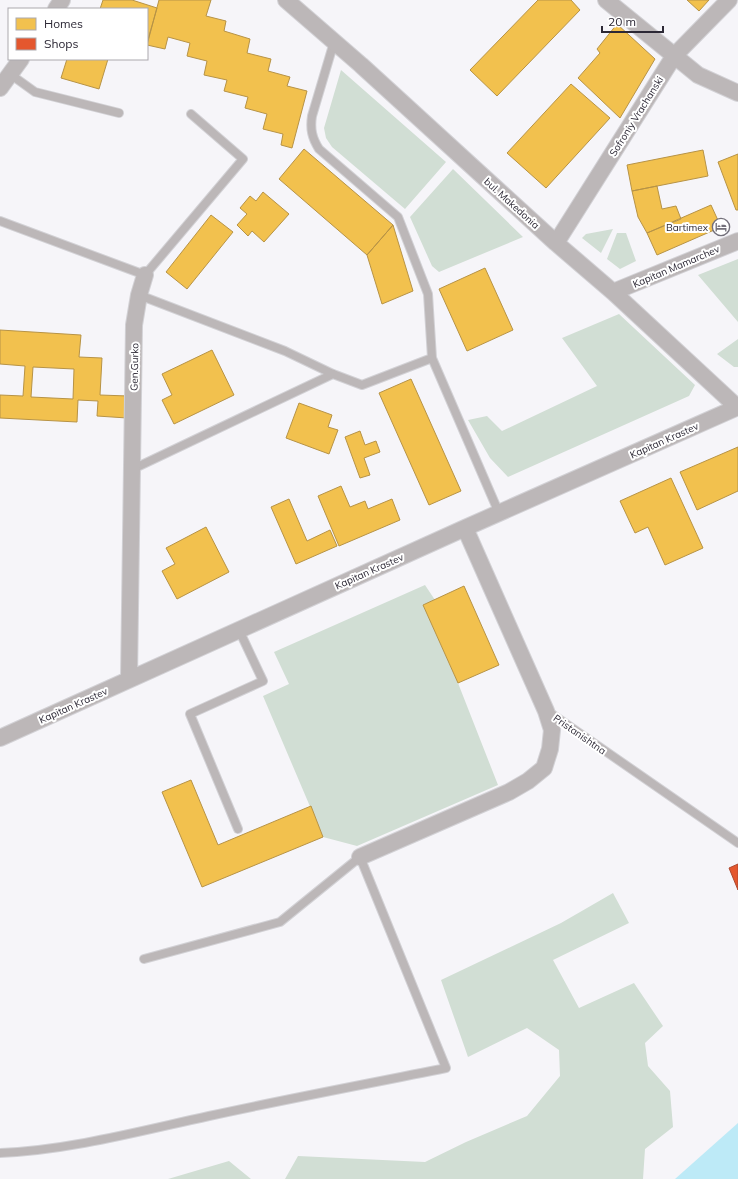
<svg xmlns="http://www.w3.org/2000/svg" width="738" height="1179" font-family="Mulish,sans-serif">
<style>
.green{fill:#d1ded4}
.water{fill:#bdeaf7}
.homes{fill:#f2c14e;stroke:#b79346;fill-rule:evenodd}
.shops{fill:#e4572e;stroke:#ad4930}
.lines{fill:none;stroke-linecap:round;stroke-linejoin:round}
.lane-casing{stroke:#d2d1d5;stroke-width:10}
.street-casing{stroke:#d2d1d5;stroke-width:18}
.lane{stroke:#bcb7b8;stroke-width:8}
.street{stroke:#bcb7b8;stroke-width:16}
.labels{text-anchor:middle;stroke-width:4;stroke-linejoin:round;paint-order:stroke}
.street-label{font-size:10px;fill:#2c2835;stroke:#fff}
.poi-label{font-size:10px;fill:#2c2835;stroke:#fff;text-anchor:end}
</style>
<rect width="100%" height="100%" fill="#f6f5f9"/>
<path class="green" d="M 341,70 L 446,162 L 405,209 L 332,147 L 326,138 L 324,128 Z
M 453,169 L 523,237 L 439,272 L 432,266 L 410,217 Z
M 613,229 L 601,253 L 582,238 L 586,234 Z
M 617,233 L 626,233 L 636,261 L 620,269 L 607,259 Z
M 738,259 L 738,322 L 698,275 Z
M 619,314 L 695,385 L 689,396 L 508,477 L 490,458 L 468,420 L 487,416 L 502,431 L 597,386 L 562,338 Z
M 738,339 L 738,367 L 734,367 L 717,354 Z
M 425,585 L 435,600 L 423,605 L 458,683 L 498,785 L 357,846 L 323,837 L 263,696 L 289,684 L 274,652 Z
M 613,893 L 629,923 L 553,960 L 579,1008 L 634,983 L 663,1026 L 645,1043 L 648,1066 L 670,1091 L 673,1127 L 645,1149 L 643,1179 L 285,1179 L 298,1156 L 425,1162 L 466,1142 L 527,1116 L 560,1076 L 559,1050 L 527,1028 L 468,1057 L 441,980 L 561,923 Z
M 229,1161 L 251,1179 L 168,1179 Z"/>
<path class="water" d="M 738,1123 L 738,1179 L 675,1179 Z"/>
<path class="homes" d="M 103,0 L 132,0 L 157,8 L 147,43 L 147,9 L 100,9 Z
M 159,0 L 211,0 L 206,16 L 226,21 L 224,31 L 250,39 L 247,53 L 271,59 L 268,71 L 290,77 L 287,86 L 307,91 L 292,148 L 281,145 L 283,134 L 263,129 L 267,114 L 245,108 L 248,97 L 224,91 L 227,80 L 204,75 L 207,61 L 187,56 L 190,43 L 168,37 L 165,49 L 147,45 Z
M 538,0 L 571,0 L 580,10 L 497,96 L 470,70 Z
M 687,0 L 709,0 L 699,11 Z
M 617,24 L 655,59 L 620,118 L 578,78 L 600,53 L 597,49 Z
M 67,59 L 108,59 L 99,89 L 61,78 Z
M 571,84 L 610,118 L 546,188 L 507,153 Z
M 304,149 L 393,225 L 367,255 L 279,179 Z
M 703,150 L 708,176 L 632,191 L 627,165 Z
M 738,154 L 738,210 L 736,210 L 718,162 Z
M 657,186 L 662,209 L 676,206 L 681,219 L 647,233 L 638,217 L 632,191 Z
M 263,192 L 289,214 L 264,242 L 252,231 L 248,236 L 237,225 L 247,214 L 240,208 L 250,196 L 256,201 Z
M 711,205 L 721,227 L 657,255 L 647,233 Z
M 211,215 L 233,232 L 187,289 L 166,272 Z
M 393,225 L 413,291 L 382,304 L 367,255 Z
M 485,268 L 513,330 L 467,351 L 439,289 Z
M 0,330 L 81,335 L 79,357 L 102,358 L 100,395 L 128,396 L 127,418 L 97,416 L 98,401 L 78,400 L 77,422 L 0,418 L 0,395 L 23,396 L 25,366 L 0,364 ZM 33,367 L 74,369 L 73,399 L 31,397 Z
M 212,350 L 234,395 L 174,424 L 162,400 L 172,395 L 162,374 Z
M 411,379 L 461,491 L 429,505 L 379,393 Z
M 299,403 L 332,415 L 328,427 L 338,430 L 329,454 L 286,438 Z
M 360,431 L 365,445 L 376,441 L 380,452 L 364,458 L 370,475 L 360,478 L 345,437 Z
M 738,447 L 738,491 L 697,510 L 680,472 Z
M 671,478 L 703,548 L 665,565 L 648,527 L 635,533 L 620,501 Z
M 341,486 L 350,507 L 365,501 L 368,509 L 392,499 L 400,520 L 339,546 L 318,496 Z
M 289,499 L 307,541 L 330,530 L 337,546 L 296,564 L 271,507 Z
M 206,527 L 229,572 L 177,599 L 162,571 L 175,564 L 166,548 Z
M 464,586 L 499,665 L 458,683 L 423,605 Z
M 191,780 L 218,845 L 311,806 L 323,837 L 202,887 L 162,792 Z"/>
<path class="shops" d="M 738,864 L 738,890 L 729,868 Z"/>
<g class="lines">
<defs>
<path id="lane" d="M 334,42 L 312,116 C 310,129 312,138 319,149 L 398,217 L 428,294 L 432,358
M 10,74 L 35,92 L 119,113
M 0,221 L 145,275 L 243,159 L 191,114
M 139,295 L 285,351 L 333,374 L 362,385 L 432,358 L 499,513
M 133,469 L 333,374
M 549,712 L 738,843
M 238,829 L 190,714 L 263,681 L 239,630
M 0,1153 C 70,1150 140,1131 209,1116 C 287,1099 367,1084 446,1068 L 360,857 L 280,922 L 144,959"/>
<path id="street" d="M 286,0 L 361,65 L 556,243 L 613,292 L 737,407
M 606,0 L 698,75 L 738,93
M 56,9 L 62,0
M 0,88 L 21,59
M 556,243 L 674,56 L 729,0
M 613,292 L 738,241
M 129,679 L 134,325 L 139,295 L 145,275
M 0,738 L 465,528 L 738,407
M 360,857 L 509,792 L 528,781 L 544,768 L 550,749 L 552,730 L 546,711 L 465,528"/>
</defs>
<use href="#lane" class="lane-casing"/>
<use href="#street" class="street-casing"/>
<use href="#lane" class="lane"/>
<use href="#street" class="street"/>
</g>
<defs>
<symbol id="hotel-ring" viewBox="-11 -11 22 22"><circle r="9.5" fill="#fff" stroke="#73707a" stroke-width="1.5"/><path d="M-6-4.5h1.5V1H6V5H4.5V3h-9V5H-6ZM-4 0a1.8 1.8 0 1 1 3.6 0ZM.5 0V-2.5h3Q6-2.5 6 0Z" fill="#73707a"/></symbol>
</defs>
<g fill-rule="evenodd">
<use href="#hotel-ring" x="711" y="217" width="20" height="20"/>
</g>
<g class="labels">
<g class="street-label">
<text transform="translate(636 116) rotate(-58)" y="4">Sofroniy Vrachanski</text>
<text transform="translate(512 203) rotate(42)" y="4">bul. Makedonia</text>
<text transform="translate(676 266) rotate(-23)" y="4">Kapitan Mamarchev</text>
<text transform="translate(134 367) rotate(-89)" y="4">Gen.Gurko</text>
<text transform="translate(664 440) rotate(-24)" y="4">Kapitan Krastev</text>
<text transform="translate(369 571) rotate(-24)" y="4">Kapitan Krastev</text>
<text transform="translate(73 705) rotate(-24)" y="4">Kapitan Krastev</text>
<text transform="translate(580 734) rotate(35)" y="4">Pristanishtna</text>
</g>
<g class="poi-label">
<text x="708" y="231">Bartimex</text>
</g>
</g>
<rect x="8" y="8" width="140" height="52" fill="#ffffff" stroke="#aba9ae"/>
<rect x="16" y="18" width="20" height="12" fill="#f2c14e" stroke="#aba9ae"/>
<text x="44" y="28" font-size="12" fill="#2c2835">Homes</text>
<rect x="16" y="38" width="20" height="12" fill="#e4572e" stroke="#aba9ae"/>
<text x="44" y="48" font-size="12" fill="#2c2835">Shops</text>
<path d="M602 26v6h61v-6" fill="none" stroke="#2c2835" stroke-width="2"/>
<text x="608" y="26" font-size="12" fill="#2c2835" stroke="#ffffff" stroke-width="3" paint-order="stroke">20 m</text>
</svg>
